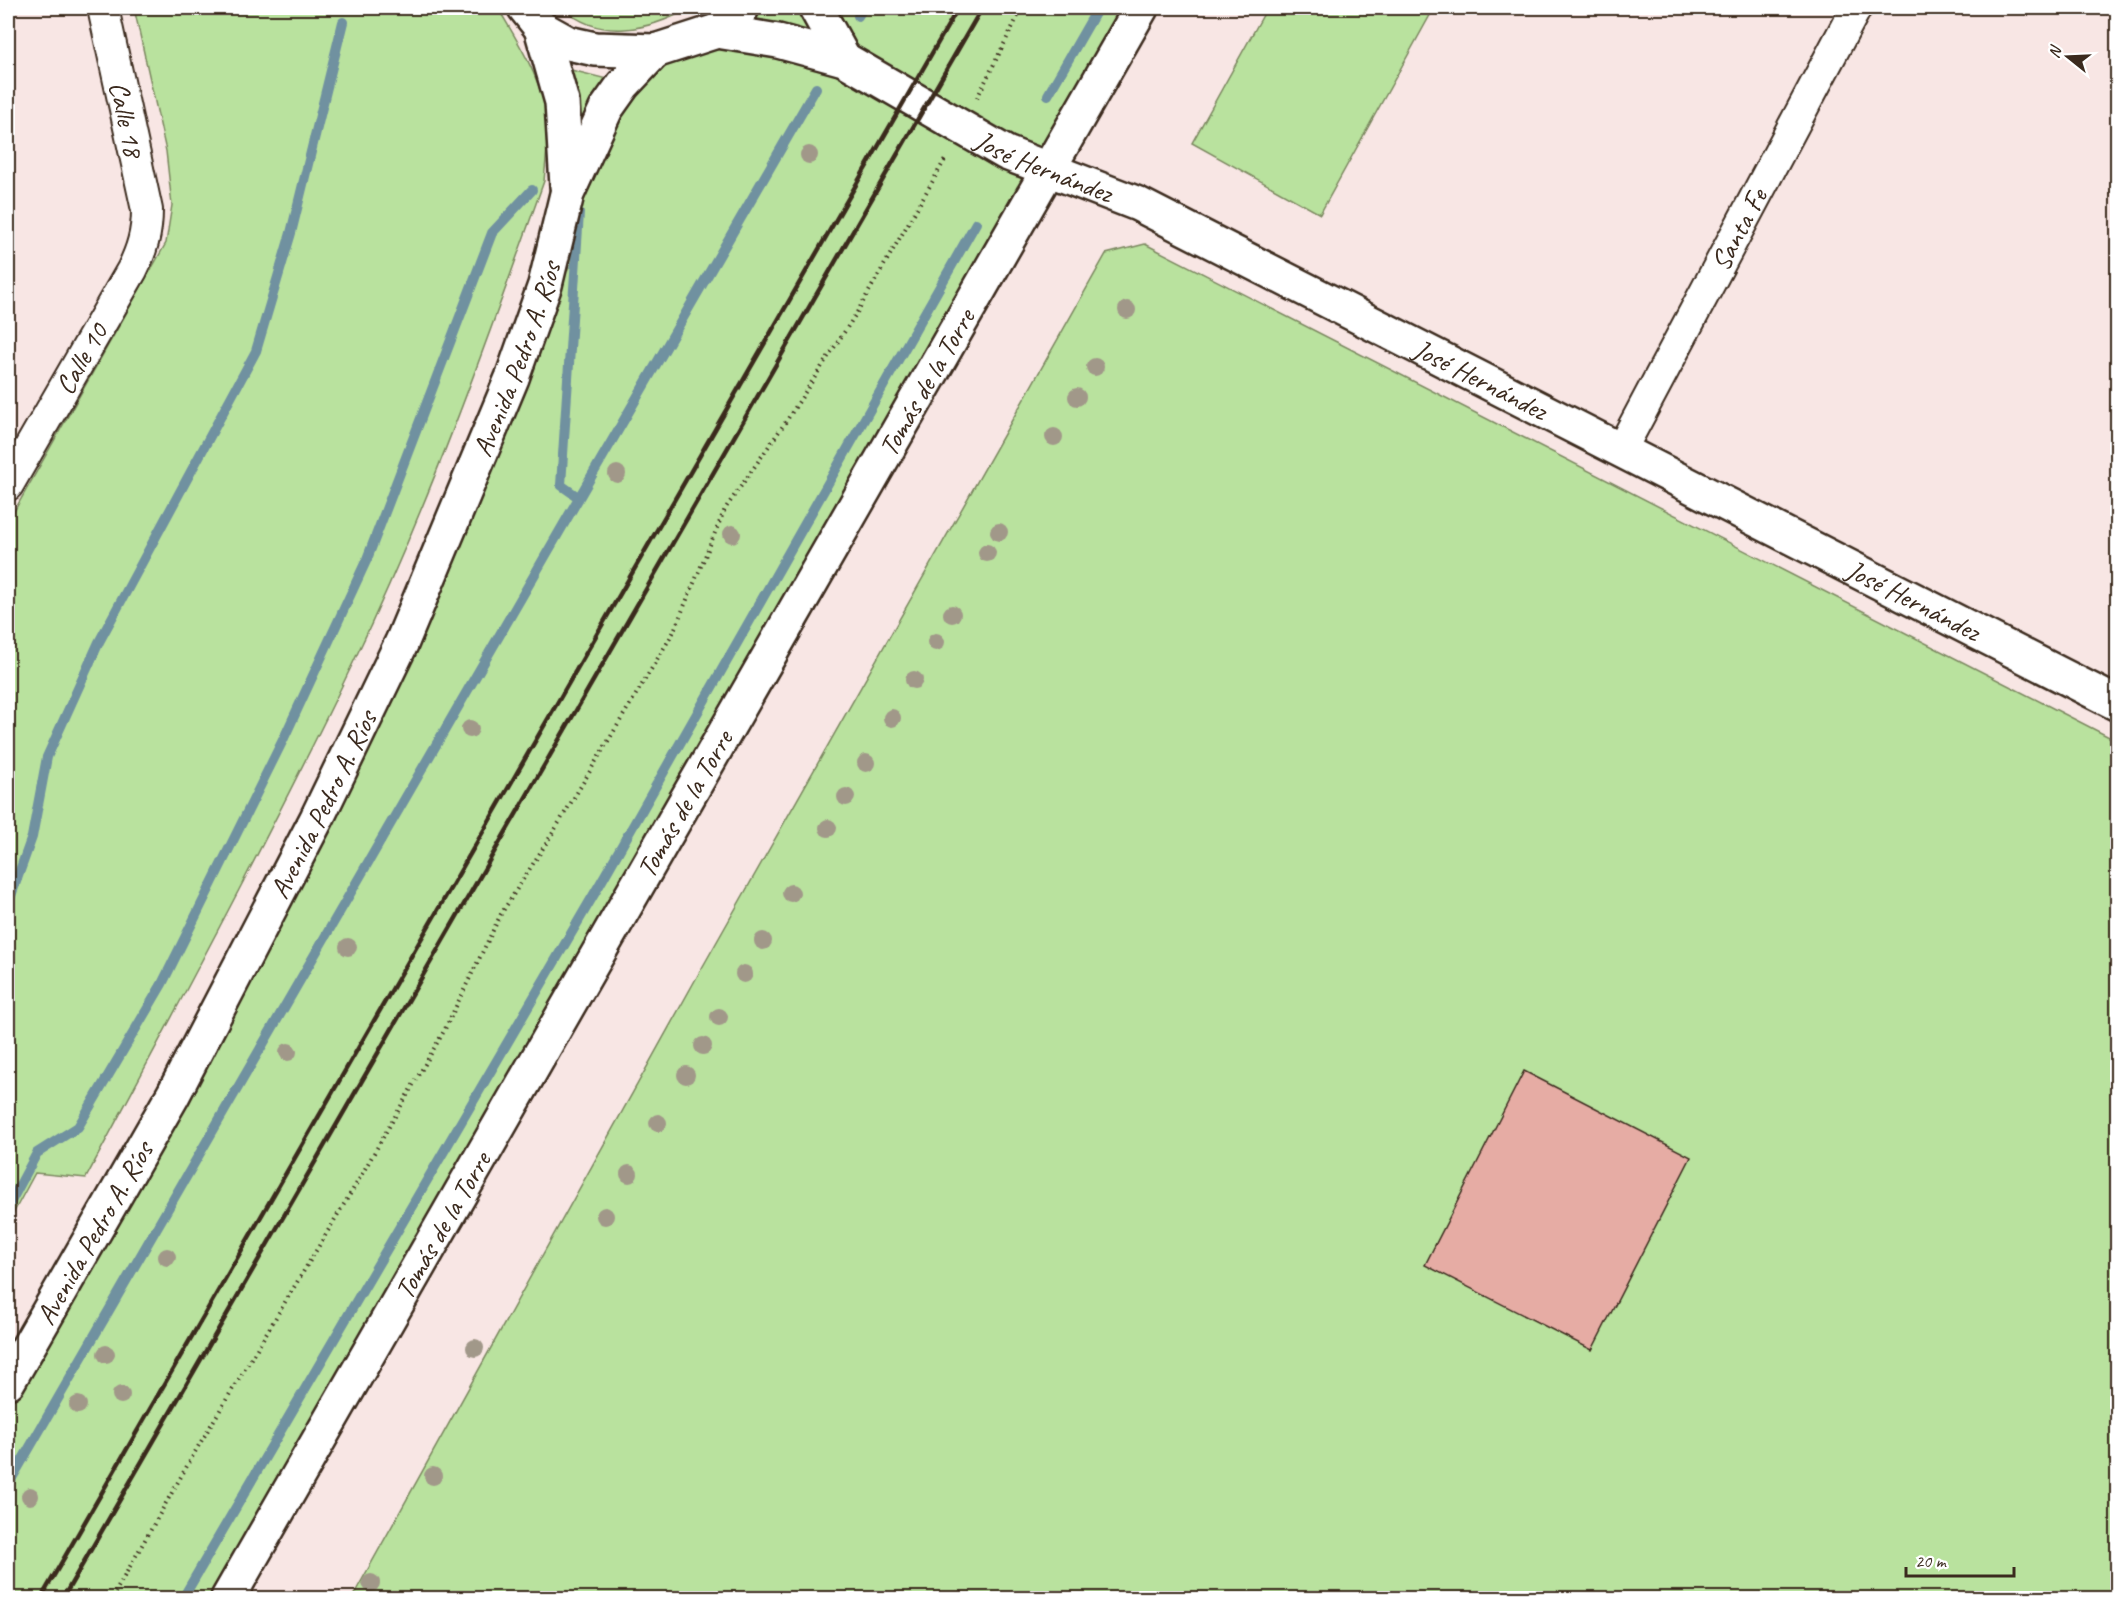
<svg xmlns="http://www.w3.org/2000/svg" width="2125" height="1606" font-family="Caveat,sans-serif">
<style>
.green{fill:#b9e29e;stroke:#7a865e;stroke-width:1.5}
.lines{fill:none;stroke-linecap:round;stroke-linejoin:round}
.stream{stroke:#7091a0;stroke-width:10}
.building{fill:#e6aca4;stroke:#3b2a1e;stroke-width:1.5}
.street-casing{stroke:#3b2a1e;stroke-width:34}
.secondary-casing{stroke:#3b2a1e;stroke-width:38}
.path{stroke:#3b2a1e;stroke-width:4;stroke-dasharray:1.5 4.5;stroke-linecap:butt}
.street{stroke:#fff;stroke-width:30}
.secondary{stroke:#fff;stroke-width:33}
.rail{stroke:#3b2a1e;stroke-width:4.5}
.tree{fill:#a19889}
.labels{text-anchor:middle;stroke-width:4.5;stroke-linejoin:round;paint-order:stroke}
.street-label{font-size:28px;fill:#3b2a1e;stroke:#fff}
</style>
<rect width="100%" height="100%" fill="#f8e6e4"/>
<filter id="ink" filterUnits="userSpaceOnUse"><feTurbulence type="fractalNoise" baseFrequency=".0167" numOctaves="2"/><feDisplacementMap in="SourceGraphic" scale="12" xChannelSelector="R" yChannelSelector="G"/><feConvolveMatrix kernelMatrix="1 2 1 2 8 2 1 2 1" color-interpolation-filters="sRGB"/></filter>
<g filter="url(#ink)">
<path class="green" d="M 134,8 L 498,8 C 516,39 537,71 545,107 C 550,131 546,158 544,181 C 486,344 428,507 353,663 C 269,838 177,1007 86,1178 L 35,1173 L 8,1223 L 8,522 L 166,243 L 172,205 L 166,151 Z
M 563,8 L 690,8 C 650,30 600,42 563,8 Z
M 742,8 L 1141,8 L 228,1598 L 8,1598 L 8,1382 L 317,818 L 623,85 Z
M 1267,8 L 1434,8 L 1320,214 L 1192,143 Z
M 571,70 L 607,79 L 608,84 L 578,129 L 567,72 Z
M 1145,244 L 2117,741 L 2117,1598 L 352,1598 L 698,975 L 1106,254 Z"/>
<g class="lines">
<path class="stream" d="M 858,16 L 863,8
M 1048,95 L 1098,8
M 578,497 L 561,485 L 579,213
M 8,904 L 32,837 L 47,757 L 99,642 L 256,351 L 291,233 L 343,22
M 8,1207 L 37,1153 L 78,1127 L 162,984 L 284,738 L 367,559 L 492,233 L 532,190
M 8,1485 L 816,88
M 183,1598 L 600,884 L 976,223"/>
</g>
<path class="building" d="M 1524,1071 L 1691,1157 L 1592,1350 L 1425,1265 Z"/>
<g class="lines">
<defs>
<g id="street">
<path id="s1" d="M 1621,450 L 1856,8"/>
<path id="s2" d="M 8,485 L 132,270 C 142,250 147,233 147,210 L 103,8"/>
</g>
<g id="secondary">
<path d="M 525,8 L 541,28 L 568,43 L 595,49 L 655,51 L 717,31 L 742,8"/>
<path d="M 816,8 L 844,59"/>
<path d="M 541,28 L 562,102 L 567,186"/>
<path id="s3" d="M 717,31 L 778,41 L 844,59 L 1006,153 L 1138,204 L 2118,704"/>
<path id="s4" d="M 8,1382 L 173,1095 L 317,818 L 402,642 L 512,378 L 545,285 L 567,194 L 606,109 L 623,85 L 655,51"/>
<path id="s5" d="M 228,1598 L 1141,8"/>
</g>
</defs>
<use href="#street" class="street-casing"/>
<use href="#secondary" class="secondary-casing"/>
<path class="path" d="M 977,98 L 1022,8
M 112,1598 L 199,1445 L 358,1181 L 444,1031 L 501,914 L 554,831 L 673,633 L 725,509 L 785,423 L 856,314 L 946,158"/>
<use href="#street" class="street"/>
<use href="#secondary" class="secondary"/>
<path class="rail" d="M 41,1598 L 958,8
M 63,1598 L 982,8"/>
</g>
<g class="tree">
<circle cx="809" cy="155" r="9"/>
<circle cx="1127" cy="310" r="9"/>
<circle cx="1095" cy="367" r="9"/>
<circle cx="1077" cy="397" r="9"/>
<circle cx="1054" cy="437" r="9"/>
<circle cx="617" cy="474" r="9"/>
<circle cx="999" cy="532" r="9"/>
<circle cx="732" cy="534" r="9"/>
<circle cx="987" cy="553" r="9"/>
<circle cx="952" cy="614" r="9"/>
<circle cx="936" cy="642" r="9"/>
<circle cx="914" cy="680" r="9"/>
<circle cx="892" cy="718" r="9"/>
<circle cx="470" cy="729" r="9"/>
<circle cx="866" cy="763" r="9"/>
<circle cx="846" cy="797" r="9"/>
<circle cx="828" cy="828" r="9"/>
<circle cx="791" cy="893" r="9"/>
<circle cx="763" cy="941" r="9"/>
<circle cx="348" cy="947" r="9"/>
<circle cx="744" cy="974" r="9"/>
<circle cx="719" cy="1017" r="9"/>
<circle cx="703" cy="1046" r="9"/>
<circle cx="288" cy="1052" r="9"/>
<circle cx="686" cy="1075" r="9"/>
<circle cx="658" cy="1123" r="9"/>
<circle cx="629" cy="1174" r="9"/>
<circle cx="605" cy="1216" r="9"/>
<circle cx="167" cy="1257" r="9"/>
<circle cx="475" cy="1348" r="9"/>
<circle cx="106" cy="1354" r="9"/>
<circle cx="121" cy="1395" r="9"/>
<circle cx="78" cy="1405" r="9"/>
<circle cx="433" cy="1476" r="9"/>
<circle cx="30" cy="1496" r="9"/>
<circle cx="371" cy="1583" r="9"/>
</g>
</g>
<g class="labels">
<g class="street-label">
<text transform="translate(127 119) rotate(78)" y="10">Calle 18</text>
<text dy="10" stroke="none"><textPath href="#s3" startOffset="358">José Hernández</textPath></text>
<text dy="10" stroke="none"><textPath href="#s1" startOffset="250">Santa Fe</textPath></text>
<text dy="10" stroke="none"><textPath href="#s4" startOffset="1144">Avenida Pedro A. Ríos</textPath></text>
<text dy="10" stroke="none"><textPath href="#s2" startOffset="146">Calle 10</textPath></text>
<text dy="10" stroke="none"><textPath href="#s3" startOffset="844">José Hernández</textPath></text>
<text dy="10" stroke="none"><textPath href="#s5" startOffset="1402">Tomás de la Torre</textPath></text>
<text dy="10" stroke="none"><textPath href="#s3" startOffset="1330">José Hernández</textPath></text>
<text dy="10" stroke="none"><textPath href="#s5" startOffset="916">Tomás de la Torre</textPath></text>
<text dy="10" stroke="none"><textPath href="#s4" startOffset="658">Avenida Pedro A. Ríos</textPath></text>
<text dy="10" stroke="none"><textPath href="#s5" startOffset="430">Tomás de la Torre</textPath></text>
<text dy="10" stroke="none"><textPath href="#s4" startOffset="172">Avenida Pedro A. Ríos</textPath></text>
</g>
</g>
<rect width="2125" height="1606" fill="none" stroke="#fff" stroke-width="30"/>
<rect x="15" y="15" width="2095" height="1576" fill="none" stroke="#3b2a1e" stroke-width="2" filter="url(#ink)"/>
<g transform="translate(2068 57) rotate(288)" stroke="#ffffff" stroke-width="4.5" paint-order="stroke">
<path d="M0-4.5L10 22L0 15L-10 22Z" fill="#3b2a1e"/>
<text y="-9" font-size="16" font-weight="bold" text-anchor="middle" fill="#3b2a1e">N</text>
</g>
<path d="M1906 1567v9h108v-9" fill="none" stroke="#3b2a1e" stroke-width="3"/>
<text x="1915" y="1567" font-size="18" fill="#3b2a1e" stroke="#ffffff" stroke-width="4.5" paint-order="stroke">20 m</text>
</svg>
